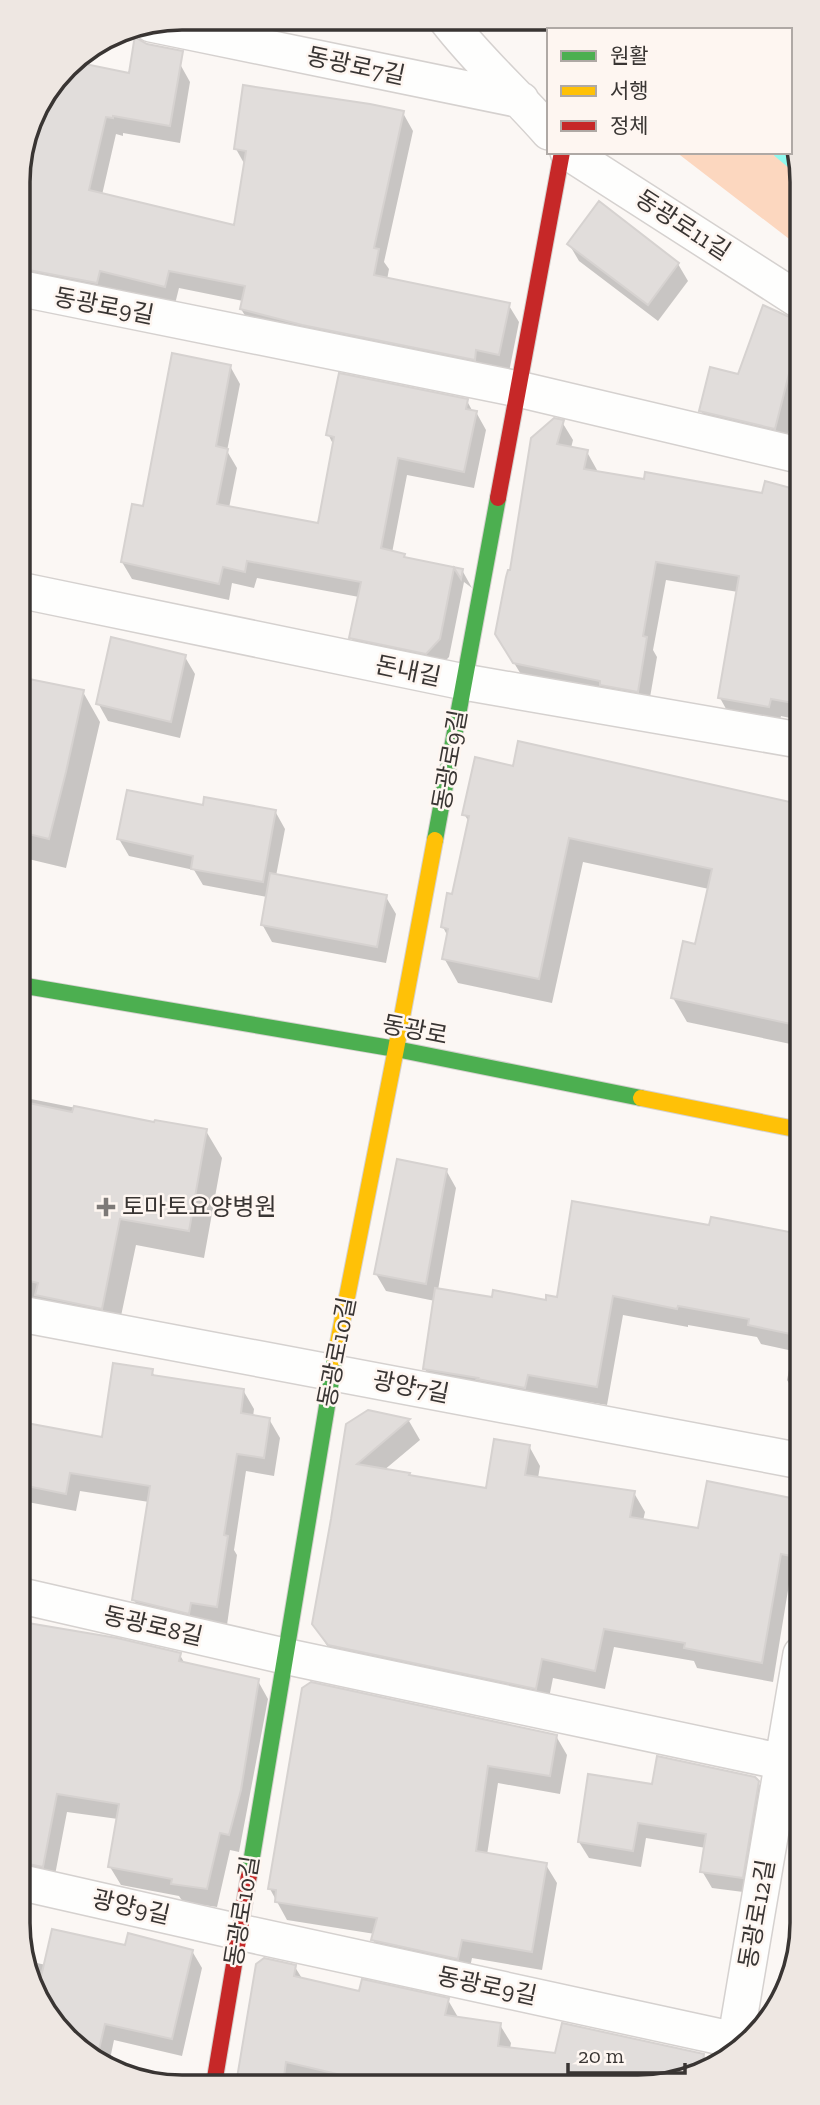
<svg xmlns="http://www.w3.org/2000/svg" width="820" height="2105" font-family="'Zilla Slab','Noto Sans KR',serif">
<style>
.green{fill:#fcd7bf}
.shadow{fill:#0003}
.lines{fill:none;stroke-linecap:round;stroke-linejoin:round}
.stream{stroke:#91f9ee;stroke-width:12}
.building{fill:#e1dddb;stroke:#d6d2d0;stroke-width:2}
.street-casing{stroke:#d5d1cf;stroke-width:38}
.fast-casing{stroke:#d5d1cf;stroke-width:18}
.slow-casing{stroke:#d5d1cf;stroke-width:18}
.jam-casing{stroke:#d5d1cf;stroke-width:18}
.street{stroke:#fefefd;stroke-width:35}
.fast{stroke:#4caf50;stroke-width:16}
.slow{stroke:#ffc107;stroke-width:16}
.jam{stroke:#c62828;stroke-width:16}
.poi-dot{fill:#7d7977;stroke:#fef6f1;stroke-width:2.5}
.labels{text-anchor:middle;stroke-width:5;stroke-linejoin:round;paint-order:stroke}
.street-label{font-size:24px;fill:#393533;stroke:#fef6f1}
.poi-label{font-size:24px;fill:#393533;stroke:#fef6f1;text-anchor:start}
.rim{fill:none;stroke:#393533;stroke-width:3.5}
</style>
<rect width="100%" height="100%" fill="#fbf7f4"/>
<path class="green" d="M 536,20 L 670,21 L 688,30 L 549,30 L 549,33 Z
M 790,129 L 797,140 L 797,245 L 676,152 L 790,152 Z"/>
<path class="shadow" d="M 194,18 L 256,18 L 252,39 Z
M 70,63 L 130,76 L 180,64 L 190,82 L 180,143 L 123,133 L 123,136 L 116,134 L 102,195 L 236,227 L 245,165 L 236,149 L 403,113 L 413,131 L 384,262 L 389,269 L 387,280 L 508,304 L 519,322 L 509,372 L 252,327 L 241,309 L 243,301 L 179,288 L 175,304 L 110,288 L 107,301 L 18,273 L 18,255 L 28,205 L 21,193 L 31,151 L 24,149 L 34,110 Z
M 569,244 L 678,264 L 688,281 L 658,321 L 579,261 Z
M 798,321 L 798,394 L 785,445 L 711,428 L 701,411 Z
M 230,366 L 240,384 L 227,451 L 237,468 L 229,508 L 319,525 L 334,446 L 328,434 L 467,401 L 473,412 L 476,412 L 486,430 L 474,488 L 407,475 L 392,553 L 404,555 L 406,559 L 462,570 L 472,588 L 464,582 L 449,657 L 436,670 L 361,655 L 351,637 L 359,597 L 257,578 L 254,588 L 232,583 L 229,600 L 132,579 L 122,562 L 144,508 Z
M 562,422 L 573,440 L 571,448 L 587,452 L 597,470 L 597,473 L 646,481 L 763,495 L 766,483 L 798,492 L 799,720 L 781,716 L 779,725 L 730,716 L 720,698 L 738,592 L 666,580 L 653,650 L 657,657 L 648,709 L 525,681 L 508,653 L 511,572 Z
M 185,657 L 195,674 L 180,738 L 108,721 L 98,703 Z
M 19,679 L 83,692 L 100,722 L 66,868 L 20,857 Z
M 514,768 L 799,806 L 800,1046 L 687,1022 L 673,998 L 696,946 L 709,889 L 583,862 L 552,1003 L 458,983 L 444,958 L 448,937 L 443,927 L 453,896 L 469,822 L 464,814 Z
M 275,811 L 285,829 L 276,876 L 386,897 L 396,914 L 386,963 L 272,942 L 262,924 L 267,897 L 203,885 L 194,870 L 129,856 L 119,839 Z
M 21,1097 L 156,1124 L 206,1131 L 222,1158 L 204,1258 L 136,1245 L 117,1335 L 21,1314 Z
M 446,1170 L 456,1188 L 438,1290 L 493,1299 L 547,1302 L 558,1299 L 710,1228 L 712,1219 L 800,1236 L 801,1400 L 799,1400 L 787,1380 L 793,1351 L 761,1344 L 757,1337 L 688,1325 L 688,1327 L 623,1315 L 607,1405 L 538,1394 L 436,1388 L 425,1369 L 435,1301 L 386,1291 L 376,1274 Z
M 152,1371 L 155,1377 L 243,1390 L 254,1409 L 253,1417 L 269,1419 L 280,1438 L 274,1476 L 246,1471 L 234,1550 L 237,1555 L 227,1625 L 144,1619 L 134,1600 L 149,1502 L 80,1491 L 76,1511 L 22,1501 L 21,1423 L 103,1439 Z
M 369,1412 L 409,1421 L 420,1440 L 383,1471 L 487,1490 L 529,1446 L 540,1466 L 538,1478 L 634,1493 L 645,1512 L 643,1521 L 699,1530 L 801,1502 L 801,1574 L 791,1572 L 773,1682 L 697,1668 L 694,1661 L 614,1647 L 605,1689 L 553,1678 L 547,1708 L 341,1664 L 326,1644 L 314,1624 Z
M 22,1624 L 180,1655 L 185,1664 L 258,1681 L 268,1699 L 239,1852 L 230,1850 L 217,1907 L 183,1902 L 179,1896 L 121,1885 L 110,1867 L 118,1819 L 67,1812 L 55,1875 L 23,1869 Z
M 303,1689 L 556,1736 L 567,1755 L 560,1794 L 498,1783 L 487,1855 L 546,1865 L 557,1883 L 542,1970 L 472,1958 L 468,1977 L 384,1958 L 373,1940 L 375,1934 L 287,1920 L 270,1889 Z
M 758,1782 L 767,1799 L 751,1893 L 712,1888 L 702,1871 L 706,1848 L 646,1838 L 641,1867 L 589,1858 L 579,1842 L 653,1786 Z
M 802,1817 L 802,1837 L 794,1824 L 795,1819 L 800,1824 Z
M 802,1913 L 802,1933 L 793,1957 Z
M 126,1947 L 192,1951 L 202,1968 L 182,2056 L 114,2040 L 109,2064 L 73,2046 L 23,1965 L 23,1960 L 46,1965 Z
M 258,1965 L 295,1967 L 303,1980 L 361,1993 L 448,2000 L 459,2019 L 500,2025 L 511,2043 L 510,2049 L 556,2055 L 703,2055 L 709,2064 L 680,2082 L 237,2084 Z"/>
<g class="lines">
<path class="stream" d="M 629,20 L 638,30
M 779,152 L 797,167"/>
</g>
<path class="building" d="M 135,35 L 138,39 L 147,44 L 183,51 L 170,126 L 113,116 L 113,118 L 106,117 L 89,190 L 234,225 L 246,151 L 234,149 L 243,85 L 370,104 L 404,111 L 374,248 L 379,249 L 374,275 L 510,303 L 499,355 L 476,350 L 475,360 L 302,325 L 240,309 L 245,286 L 169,271 L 165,287 L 100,271 L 97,283 L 18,268 L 18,246 L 28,195 L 19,193 L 33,137 L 27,135 L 34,110 L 71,61 L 129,73 Z
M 599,201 L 679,263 L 648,305 L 567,244 Z
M 763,305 L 787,316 L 798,319 L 798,364 L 792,362 L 775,429 L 699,411 L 710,367 L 738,374 Z
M 172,353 L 231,365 L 216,446 L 228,449 L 217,504 L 318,523 L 334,437 L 326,435 L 339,373 L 468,399 L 466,409 L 477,411 L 464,472 L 398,458 L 381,548 L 405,554 L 404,557 L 463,569 L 461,579 L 454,568 L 440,639 L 426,654 L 349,638 L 361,582 L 247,561 L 245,572 L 223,567 L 219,584 L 121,562 L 132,504 L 143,506 Z
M 554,418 L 564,420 L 557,444 L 588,450 L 584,469 L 644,479 L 645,472 L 762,493 L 765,481 L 798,490 L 799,704 L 771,699 L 769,707 L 718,698 L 739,576 L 656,562 L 643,636 L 647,637 L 638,692 L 600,685 L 600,681 L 513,663 L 495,634 L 506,577 L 508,570 L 510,570 L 531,438 Z
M 111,637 L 186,655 L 171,722 L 96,704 Z
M 19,677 L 84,690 L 66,772 L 49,839 L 20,832 Z
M 518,741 L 799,804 L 800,1026 L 671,998 L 683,941 L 695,944 L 712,869 L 569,838 L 539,979 L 442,959 L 448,929 L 441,927 L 447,893 L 452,894 L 469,816 L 462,815 L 475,757 L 513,766 Z
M 127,790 L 203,805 L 204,797 L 276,810 L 263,882 L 191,869 L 193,856 L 117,839 Z
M 270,873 L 387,895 L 377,947 L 261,925 Z
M 24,1102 L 72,1112 L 74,1106 L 154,1122 L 155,1120 L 207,1129 L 189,1231 L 120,1219 L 102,1309 L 35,1295 L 38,1283 L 21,1279 L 21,1120 Z
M 397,1159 L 447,1169 L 426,1284 L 374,1274 Z
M 572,1201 L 709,1225 L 711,1217 L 800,1234 L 800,1336 L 748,1325 L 749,1319 L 678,1306 L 677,1309 L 613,1296 L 597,1387 L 528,1375 L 525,1388 L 477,1379 L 478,1378 L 423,1369 L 435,1288 L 492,1297 L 493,1290 L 546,1300 L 546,1295 L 557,1297 Z
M 113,1363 L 153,1369 L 152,1375 L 244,1389 L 241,1413 L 270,1418 L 264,1458 L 237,1454 L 224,1535 L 228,1536 L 217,1607 L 191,1603 L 189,1614 L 132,1600 L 150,1486 L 70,1473 L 66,1494 L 22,1485 L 21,1422 L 102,1437 Z
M 368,1410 L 410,1419 L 357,1464 L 410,1473 L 409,1475 L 486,1488 L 494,1439 L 530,1445 L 525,1475 L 635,1491 L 630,1517 L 698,1528 L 707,1481 L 801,1500 L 801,1558 L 781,1554 L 762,1663 L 684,1648 L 685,1643 L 604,1629 L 595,1671 L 542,1659 L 536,1689 L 328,1645 L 312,1624 L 331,1519 L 346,1424 Z
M 22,1622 L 117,1638 L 181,1653 L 179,1661 L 259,1679 L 241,1790 L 229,1835 L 220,1833 L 207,1889 L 171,1884 L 172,1879 L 108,1867 L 119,1804 L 57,1794 L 43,1867 L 23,1863 Z
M 311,1682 L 557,1735 L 550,1776 L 488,1766 L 476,1851 L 547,1863 L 532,1952 L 462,1940 L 458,1959 L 371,1940 L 377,1918 L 275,1902 L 276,1890 L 268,1889 L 302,1688 Z
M 657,1756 L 755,1777 L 759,1781 L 743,1878 L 700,1872 L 706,1834 L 638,1823 L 633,1851 L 578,1842 L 588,1774 L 652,1784 Z
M 52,1929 L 125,1945 L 128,1933 L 193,1950 L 172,2039 L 105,2024 L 97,2058 L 73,2046 L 38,1990 Z
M 264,1958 L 296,1965 L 294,1976 L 359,1991 L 362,1979 L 449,1998 L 445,2015 L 501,2023 L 498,2046 L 555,2053 L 562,2023 L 704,2054 L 702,2069 L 680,2082 L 375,2083 L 286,2062 L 283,2084 L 236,2084 L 256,1964 Z"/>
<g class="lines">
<defs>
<path id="street" d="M 446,19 C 477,60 516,94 549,132
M 151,24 L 521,100
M 568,152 L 797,299
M 18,288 L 518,389 L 798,455
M 19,590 L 464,682 L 799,740
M 21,1314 L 801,1461
M 22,1596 L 284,1656 L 783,1762
M 23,1883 L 239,1932 L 735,2040
M 734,2049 L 801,1654"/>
<path id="fast" d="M 435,840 L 498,498
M 20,985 L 396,1049 L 641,1098
M 249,1875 L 335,1358"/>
<path id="slow" d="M 641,1098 L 800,1130
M 335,1358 L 396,1049 L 435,840"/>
<path id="jam" d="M 498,498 L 562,152
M 214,2084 L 249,1875"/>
</defs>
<use href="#street" class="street-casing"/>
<use href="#fast" class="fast-casing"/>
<use href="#slow" class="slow-casing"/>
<use href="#jam" class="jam-casing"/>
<use href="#street" class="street"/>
<use href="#fast" class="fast"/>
<use href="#slow" class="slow"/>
<use href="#jam" class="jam"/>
</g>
<path class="poi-dot" d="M102.5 1196.5h7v7h7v7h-7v7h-7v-7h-7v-7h7z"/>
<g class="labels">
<g class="street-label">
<text transform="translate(356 66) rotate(12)" y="8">동광로7길</text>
<text transform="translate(683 225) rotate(33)" y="8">동광로11길</text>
<text transform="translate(104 306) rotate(11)" y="8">동광로9길</text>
<text transform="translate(408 671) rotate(12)" y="8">돈내길</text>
<text transform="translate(450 760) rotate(-80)" y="8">동광로9길</text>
<text transform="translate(415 1030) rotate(11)" y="8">동광로</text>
<text transform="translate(337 1352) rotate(-79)" y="8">동광로10길</text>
<text transform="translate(411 1387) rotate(11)" y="8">광양7길</text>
<text transform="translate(153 1626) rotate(13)" y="8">동광로8길</text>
<text transform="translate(131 1907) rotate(13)" y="8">광양9길</text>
<text transform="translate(242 1911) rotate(-81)" y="8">동광로10길</text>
<text transform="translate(757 1914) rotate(-80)" y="8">동광로12길</text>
<text transform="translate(487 1986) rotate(12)" y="8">동광로9길</text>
</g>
<g class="poi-label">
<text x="122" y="1215">토마토요양병원</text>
</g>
</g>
<path d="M0 0H820V2105H0ZM182 30H638A152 152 0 0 1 790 182V1923A152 152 0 0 1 638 2075H182A152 152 0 0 1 30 1923V182A152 152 0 0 1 182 30Z" fill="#eee7e2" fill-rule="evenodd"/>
<path class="rim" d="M182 30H638A152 152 0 0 1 790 182V1923A152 152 0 0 1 638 2075H182A152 152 0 0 1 30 1923V182A152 152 0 0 1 182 30Z"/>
<rect x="547" y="28" width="245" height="126" fill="#fef6f1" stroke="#afa9a5" stroke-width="2"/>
<rect x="561" y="51" width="35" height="10" fill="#4caf50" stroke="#afa9a5" stroke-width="2"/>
<text x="610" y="63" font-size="21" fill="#393533">원활</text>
<rect x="561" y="86" width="35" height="10" fill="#ffc107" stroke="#afa9a5" stroke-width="2"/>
<text x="610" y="98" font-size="21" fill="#393533">서행</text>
<rect x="561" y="121" width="35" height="10" fill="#c62828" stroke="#afa9a5" stroke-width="2"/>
<text x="610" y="133" font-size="21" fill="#393533">정체</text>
<path d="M568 2063v10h117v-10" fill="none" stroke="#393533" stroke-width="3.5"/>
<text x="578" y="2063" font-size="21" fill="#393533" stroke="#fef6f1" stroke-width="5" paint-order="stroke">20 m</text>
</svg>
